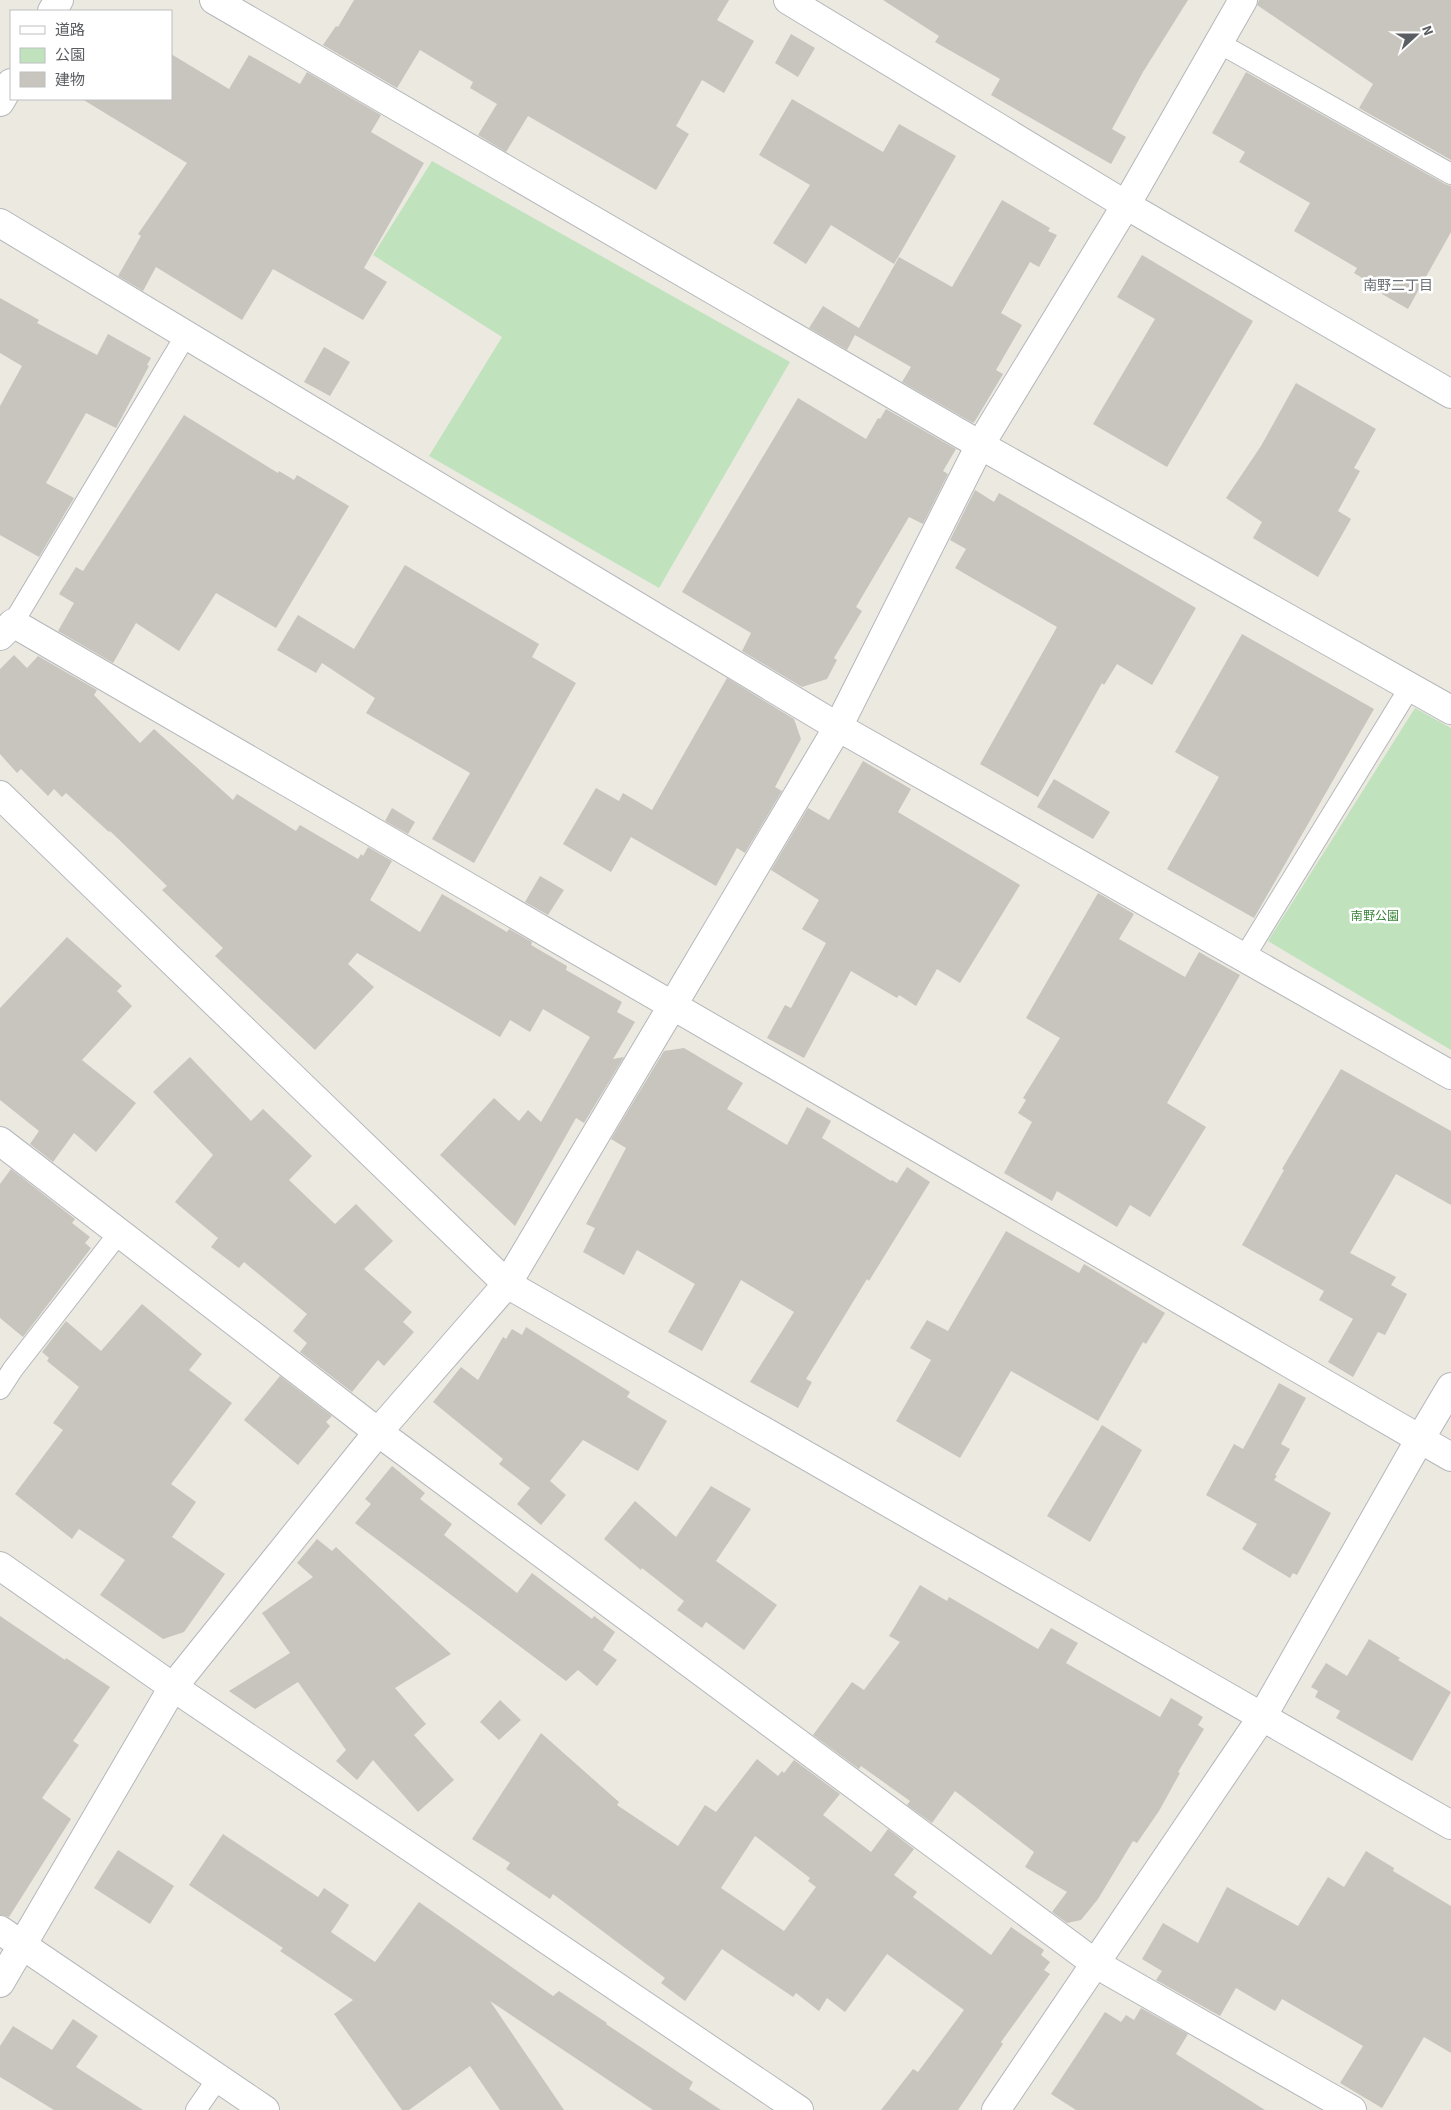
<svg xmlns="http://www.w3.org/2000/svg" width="1451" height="2110" font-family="'Source Sans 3','Noto Sans JP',sans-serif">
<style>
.green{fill:#c0e3be}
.building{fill:#c8c4be;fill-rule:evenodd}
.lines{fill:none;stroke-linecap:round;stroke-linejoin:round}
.service-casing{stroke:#b4b7bb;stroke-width:22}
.minor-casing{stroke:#b4b7bb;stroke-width:30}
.tertiary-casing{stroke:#b4b7bb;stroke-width:30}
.service{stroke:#fff;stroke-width:20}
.minor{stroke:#fff;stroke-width:28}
.tertiary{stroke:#fff;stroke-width:28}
.labels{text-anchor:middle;stroke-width:5;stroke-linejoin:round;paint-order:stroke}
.park-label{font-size:12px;fill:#388337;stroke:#fff}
.neighbourhood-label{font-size:14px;fill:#6b7074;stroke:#fff}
</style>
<rect width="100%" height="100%" fill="#ece9e1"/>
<path class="green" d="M 432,161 L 790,362 L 659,588 L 429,456 L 502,337 L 373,255 Z
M 1415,708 L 1451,728 L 1451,1050 L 1268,941 Z"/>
<path class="building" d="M 354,0 L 729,0 L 717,20 L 754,41 L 724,93 L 702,80 L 676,126 L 689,134 L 656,190 L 528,116 L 506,152 L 478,135 L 497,104 L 470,88 L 473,82 L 420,50 L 397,88 L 323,45 L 336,26 L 338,27 Z
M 883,0 L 1188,0 L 1143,72 L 1112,129 L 1126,137 L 1111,164 L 991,95 L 1000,79 L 935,42 L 939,36 Z
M 1259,0 L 1451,0 L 1451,160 L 1359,108 L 1373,84 L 1257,5 Z
M 791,34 L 815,48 L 798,77 L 775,63 Z
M 171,54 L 229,89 L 249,55 L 300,84 L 307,72 L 381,115 L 371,132 L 424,163 L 364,268 L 387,282 L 363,320 L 273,269 L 242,320 L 156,267 L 143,291 L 118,276 L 141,236 L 138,234 L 187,163 L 82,99 L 171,99 Z
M 1246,72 L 1445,184 L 1451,186 L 1451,232 L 1408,309 L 1382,294 L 1384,291 L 1354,273 L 1357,268 L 1294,231 L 1310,203 L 1239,162 L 1245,152 L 1212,133 Z
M 792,99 L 883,152 L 899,124 L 956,156 L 894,264 L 831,225 L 806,264 L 773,243 L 810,185 L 759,155 Z
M 1002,200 L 1050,228 L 1048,231 L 1057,235 L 1039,267 L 1030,262 L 1001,313 L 1022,325 L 996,370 L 1003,374 L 975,421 L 973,423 L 902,382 L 911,367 L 855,335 L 847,350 L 809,328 L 823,306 L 859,328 L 899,257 L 952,287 Z
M 1142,255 L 1253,321 L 1167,467 L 1093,424 L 1155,319 L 1117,297 Z
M 0,298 L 39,320 L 37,323 L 97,355 L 108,334 L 151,358 L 147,365 L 149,366 L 116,428 L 86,413 L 46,483 L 74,498 L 39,557 L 0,535 L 0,406 L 22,366 L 0,353 Z
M 324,347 L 350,362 L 330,396 L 304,382 Z
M 1296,383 L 1376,429 L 1354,468 L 1360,471 L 1338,511 L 1351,519 L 1318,577 L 1253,538 L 1262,522 L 1226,498 L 1261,446 Z
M 798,398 L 866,439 L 878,418 L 880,419 L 886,409 L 956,449 L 943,471 L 948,474 L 923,524 L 909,517 L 856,607 L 862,611 L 834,658 L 837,660 L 827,679 L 802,687 L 742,651 L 751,633 L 682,592 Z
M 184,415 L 278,473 L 279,471 L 294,480 L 297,475 L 349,506 L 276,628 L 216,593 L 179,651 L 136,623 L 113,663 L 58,631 L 74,603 L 59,594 L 76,567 L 83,571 Z
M 975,490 L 994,502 L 999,493 L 1196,608 L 1152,685 L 1117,664 L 1104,685 L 1102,683 L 1038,797 L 980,764 L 1057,627 L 955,568 L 966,549 L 950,540 Z
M 405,565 L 539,644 L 532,657 L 576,683 L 474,863 L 432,839 L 470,773 L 366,713 L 375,698 L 322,663 L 316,673 L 277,650 L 298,615 L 354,649 Z
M 1242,634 L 1374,709 L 1254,918 L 1167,869 L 1219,777 L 1175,752 Z
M 14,655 L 27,668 L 38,656 L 97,690 L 94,695 L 140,743 L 154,729 L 233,800 L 237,794 L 296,831 L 300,825 L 358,859 L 361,854 L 363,856 L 368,847 L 392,861 L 370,900 L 420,932 L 442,894 L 507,932 L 509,929 L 532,942 L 531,945 L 567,966 L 566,970 L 622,1002 L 617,1012 L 635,1022 L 613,1059 L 624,1057 L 584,1123 L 576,1118 L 515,1226 L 440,1155 L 494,1098 L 519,1121 L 528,1110 L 541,1122 L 590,1037 L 543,1009 L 530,1032 L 510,1020 L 500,1037 L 357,953 L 348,964 L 374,987 L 315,1050 L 215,956 L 223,948 L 162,890 L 167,886 L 110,831 L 109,832 L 66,793 L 62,797 L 54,789 L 48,796 L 21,769 L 17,773 L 0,754 L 0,669 Z
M 727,678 L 794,719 L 801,739 L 775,787 L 782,791 L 745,853 L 737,848 L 716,886 L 631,837 L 611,872 L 563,844 L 596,788 L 619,801 L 623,793 L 652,810 Z
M 863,761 L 911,789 L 898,812 L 1020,885 L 960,983 L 937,969 L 916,1006 L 899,995 L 897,998 L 851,971 L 804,1058 L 767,1038 L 785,1005 L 791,1008 L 826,943 L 802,929 L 819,900 L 771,870 L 808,808 L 829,820 Z
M 1054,779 L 1110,812 L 1093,839 L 1037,807 Z
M 392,808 L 415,822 L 408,834 L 385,821 Z
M 540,876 L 564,890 L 548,915 L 525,902 Z
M 1098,893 L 1134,914 L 1119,939 L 1185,977 L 1199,952 L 1240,975 L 1167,1103 L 1206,1127 L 1150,1217 L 1130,1205 L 1117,1227 L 1057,1191 L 1052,1201 L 1004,1173 L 1032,1122 L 1018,1113 L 1026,1100 L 1023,1098 L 1060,1038 L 1026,1018 Z
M 67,937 L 122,986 L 117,991 L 132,1006 L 82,1060 L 136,1103 L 96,1152 L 74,1133 L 53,1162 L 30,1144 L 39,1131 L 0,1100 L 0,1008 Z
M 684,1048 L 743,1083 L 727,1109 L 787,1145 L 807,1107 L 831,1121 L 822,1138 L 891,1181 L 892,1180 L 897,1183 L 907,1167 L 930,1182 L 869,1281 L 867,1279 L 806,1379 L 812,1382 L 798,1408 L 750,1382 L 794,1312 L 741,1280 L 702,1351 L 668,1332 L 695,1284 L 637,1250 L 624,1275 L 583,1252 L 595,1228 L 586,1224 L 626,1148 L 611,1139 L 664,1051 Z
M 190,1057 L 251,1121 L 263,1109 L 312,1156 L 289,1180 L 335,1224 L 356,1204 L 393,1241 L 364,1269 L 412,1312 L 403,1322 L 414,1332 L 384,1366 L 378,1360 L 352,1392 L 300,1352 L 307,1343 L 293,1331 L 307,1314 L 244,1262 L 239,1268 L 211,1247 L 218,1238 L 175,1202 L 213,1155 L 153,1092 Z
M 1341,1069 L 1451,1131 L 1451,1205 L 1396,1174 L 1350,1253 L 1396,1277 L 1391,1285 L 1407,1294 L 1385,1335 L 1378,1332 L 1353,1377 L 1328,1362 L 1353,1319 L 1319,1300 L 1324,1291 L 1242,1245 L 1284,1170 L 1282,1169 Z
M 11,1169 L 75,1219 L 72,1223 L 90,1237 L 85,1243 L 91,1248 L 23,1337 L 0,1318 L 0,1184 Z
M 1006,1231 L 1079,1273 L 1084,1264 L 1165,1313 L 1146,1344 L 1143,1342 L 1098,1421 L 1011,1371 L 960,1458 L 896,1421 L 931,1360 L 910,1348 L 927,1320 L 948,1331 Z
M 142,1304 L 202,1354 L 189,1370 L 232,1403 L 171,1484 L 196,1502 L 172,1537 L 225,1574 L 184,1632 L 163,1639 L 100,1595 L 125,1560 L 79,1529 L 72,1539 L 15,1494 L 63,1430 L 53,1423 L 79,1387 L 47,1361 L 49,1358 L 42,1352 L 66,1321 L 101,1351 Z
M 526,1327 L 630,1392 L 627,1397 L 667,1421 L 638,1471 L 583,1440 L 550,1481 L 566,1495 L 541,1525 L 517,1504 L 530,1488 L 499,1464 L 503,1459 L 433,1402 L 461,1367 L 478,1380 L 503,1337 L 506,1339 L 512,1329 L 522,1335 Z
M 280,1376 L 332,1416 L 326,1422 L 330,1426 L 298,1465 L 244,1420 Z
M 1279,1383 L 1306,1398 L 1281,1444 L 1290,1449 L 1275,1475 L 1277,1476 L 1274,1480 L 1331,1513 L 1297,1575 L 1293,1573 L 1290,1578 L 1242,1549 L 1257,1524 L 1206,1495 L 1234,1444 L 1243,1449 Z
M 1102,1425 L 1142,1450 L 1090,1542 L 1047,1516 Z
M 392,1466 L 425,1493 L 420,1499 L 452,1524 L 444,1535 L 517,1593 L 532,1573 L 592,1619 L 594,1616 L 615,1632 L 603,1650 L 617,1660 L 597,1686 L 578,1670 L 566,1681 L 355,1523 L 371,1504 L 365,1499 Z
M 711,1486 L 751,1509 L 716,1561 L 777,1605 L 744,1650 L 706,1622 L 702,1628 L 677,1610 L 684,1601 L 642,1568 L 641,1570 L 604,1539 L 635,1501 L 676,1537 Z
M 317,1539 L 332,1551 L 336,1547 L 451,1654 L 395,1688 L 426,1724 L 414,1735 L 454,1780 L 418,1812 L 373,1760 L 357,1780 L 336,1761 L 346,1750 L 298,1682 L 255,1709 L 229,1691 L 290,1653 L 262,1613 L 313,1577 L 297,1563 Z
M 920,1585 L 947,1601 L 949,1597 L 1038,1649 L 1051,1628 L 1078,1643 L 1066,1663 L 1160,1717 L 1171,1698 L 1203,1717 L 1198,1725 L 1204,1729 L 1178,1772 L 1180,1773 L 1159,1811 L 1137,1843 L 1133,1841 L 1098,1899 L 1081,1920 L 1067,1923 L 1052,1912 L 1067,1892 L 1025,1867 L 1034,1852 L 955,1791 L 932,1823 L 907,1805 L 910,1801 L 861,1766 L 859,1769 L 813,1735 L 852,1682 L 864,1690 L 900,1642 L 889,1636 Z
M 0,1616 L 65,1660 L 66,1658 L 110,1687 L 73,1741 L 79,1745 L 42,1798 L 71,1819 L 9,1917 L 0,1915 Z
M 1369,1639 L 1400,1658 L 1398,1660 L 1451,1692 L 1412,1761 L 1336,1718 L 1340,1711 L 1315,1697 L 1318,1691 L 1311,1687 L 1326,1663 L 1347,1676 Z
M 500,1700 L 521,1720 L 499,1740 L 480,1722 Z
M 541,1733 L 619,1802 L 617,1805 L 678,1846 L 705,1805 L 716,1812 L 757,1759 L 778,1776 L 782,1771 L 784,1773 L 794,1760 L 840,1794 L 823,1815 L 871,1852 L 888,1829 L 914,1849 L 894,1875 L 917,1892 L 913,1897 L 991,1955 L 1011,1927 L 1044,1950 L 1041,1955 L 1050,1962 L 1044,1970 L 1050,1974 L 1001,2042 L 1003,2044 L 958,2110 L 881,2110 L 913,2069 L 918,2072 L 964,2010 L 887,1954 L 845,2012 L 827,1998 L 819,2011 L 796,1993 L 793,1997 L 722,1949 L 685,2001 L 661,1983 L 665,1978 L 553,1894 L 550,1899 L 506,1869 L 510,1863 L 472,1839 ZM 755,1836 L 810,1878 L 808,1881 L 816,1887 L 784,1931 L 721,1888 Z
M 223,1834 L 318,1897 L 324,1888 L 349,1905 L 331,1932 L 375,1962 L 419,1902 L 553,1996 L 559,1991 L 607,2023 L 606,2024 L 693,2082 L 689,2089 L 721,2110 L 653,2110 L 490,2001 L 564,2110 L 500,2110 L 470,2066 L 409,2110 L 402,2110 L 334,2014 L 353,2000 L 280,1951 L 283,1948 L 189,1885 Z
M 118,1850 L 174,1886 L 150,1924 L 94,1888 Z
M 1366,1851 L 1394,1868 L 1393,1871 L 1451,1906 L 1451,2053 L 1424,2037 L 1382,2108 L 1340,2083 L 1363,2046 L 1282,1999 L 1275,2011 L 1236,1988 L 1220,2016 L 1156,1980 L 1162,1971 L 1142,1959 L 1163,1923 L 1198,1943 L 1227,1887 L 1298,1926 L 1328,1877 L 1344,1887 Z
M 1141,2008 L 1188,2034 L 1176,2054 L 1265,2110 L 1076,2110 L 1051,2094 L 1105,2012 L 1121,2022 L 1126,2015 L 1134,2020 Z
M 73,2019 L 98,2036 L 76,2067 L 143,2110 L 54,2110 L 0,2077 L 0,2046 L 13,2026 L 52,2050 Z"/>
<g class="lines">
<defs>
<path id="service" d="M 1219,43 L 1451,174
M 13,623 L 186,335
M 1245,956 L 1410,687
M 0,1389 L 13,1369 L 119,1233
M 196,2110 L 218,2078"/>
<path id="minor" d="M 214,0 L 980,445 L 1451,710
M 788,0 L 1126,205 L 1243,0
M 52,11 L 59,0
M 0,102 L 11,83
M 0,223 L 838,727 L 1451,1075
M 0,636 L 13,623 L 1451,1457
M 0,1141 L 378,1432 L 1096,1964 L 1352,2110
M 0,1930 L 265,2110
M 0,1983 L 173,1687 L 378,1432 L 507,1284 L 838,727 L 980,445 L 1126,205 L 1451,394"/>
<path id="tertiary" d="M 0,795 L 507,1284 L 1451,1825
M 0,1566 L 173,1687 L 799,2110
M 996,2110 L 1262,1717 L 1420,1439 L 1451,1387"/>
</defs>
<use href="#service" class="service-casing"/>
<use href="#minor" class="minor-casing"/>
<use href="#tertiary" class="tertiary-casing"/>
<use href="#service" class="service"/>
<use href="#minor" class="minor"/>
<use href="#tertiary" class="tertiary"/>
</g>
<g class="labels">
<g class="park-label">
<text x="1375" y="920">南野公園</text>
</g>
<g class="neighbourhood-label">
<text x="1398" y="290">南野二丁目</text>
</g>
</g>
<rect x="10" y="10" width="162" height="90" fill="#ffffff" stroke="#bdbfc0"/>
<rect x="20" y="26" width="25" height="8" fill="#ffffff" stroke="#bdbfc0"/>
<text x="55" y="35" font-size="15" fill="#5a5e62">道路</text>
<rect x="20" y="48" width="25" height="15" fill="#c0e3be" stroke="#bdbfc0"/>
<text x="55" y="60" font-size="15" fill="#5a5e62">公園</text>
<rect x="20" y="72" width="25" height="15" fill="#c8c4be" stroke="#bdbfc0"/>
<text x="55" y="85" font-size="15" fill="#5a5e62">建物</text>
<g transform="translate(1416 35) rotate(69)" stroke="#ffffff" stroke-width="4" paint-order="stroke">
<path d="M0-4L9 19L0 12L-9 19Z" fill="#5a5e62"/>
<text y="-8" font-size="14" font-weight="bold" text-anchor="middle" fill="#5a5e62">N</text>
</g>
</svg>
